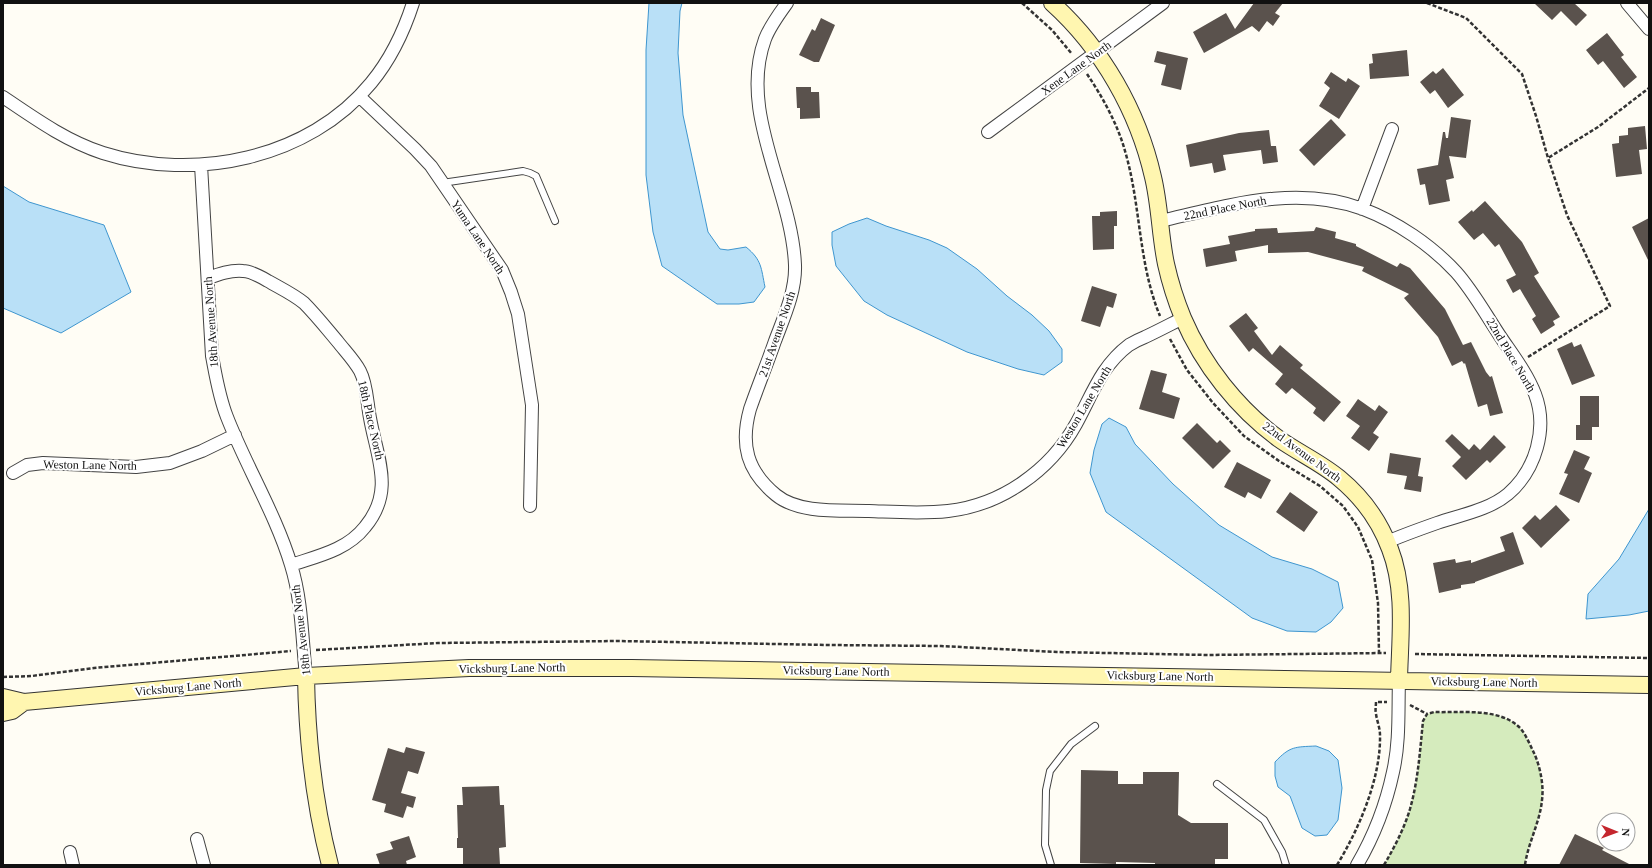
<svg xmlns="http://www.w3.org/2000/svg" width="1652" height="868" font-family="'Times New Roman',serif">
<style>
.green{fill:#d5ebbd}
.water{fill:#b9e0f7;stroke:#3f96cf}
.building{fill:#5a524d}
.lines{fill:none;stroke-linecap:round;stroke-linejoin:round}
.lane-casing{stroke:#444;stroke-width:8}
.street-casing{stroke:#444;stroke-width:14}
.secondary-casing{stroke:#333;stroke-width:18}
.path{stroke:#333;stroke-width:2.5;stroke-dasharray:4 2;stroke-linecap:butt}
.lane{stroke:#fff;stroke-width:6}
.street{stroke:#fff;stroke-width:12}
.secondary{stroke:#fff6b0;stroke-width:16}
.labels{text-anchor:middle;stroke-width:4;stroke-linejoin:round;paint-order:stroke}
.street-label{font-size:12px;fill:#111;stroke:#fff}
</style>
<rect width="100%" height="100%" fill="#fffdf5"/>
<path class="green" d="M 1434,712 C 1460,713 1501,707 1521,729 C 1526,735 1530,745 1534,753 C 1540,766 1544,785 1542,800 C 1540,822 1528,843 1525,865 L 1384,865 C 1394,848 1404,829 1410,809 C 1418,781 1420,751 1423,721 L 1427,714 Z"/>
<path class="water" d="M 649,3 L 682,3 L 680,11 L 678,53 L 683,115 L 708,232 L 720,249 L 728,250 L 746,247 C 762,260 761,268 765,287 L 754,302 L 739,304 L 717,304 L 662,266 L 653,232 L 646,175 L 646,50 Z
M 3,186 L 29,202 L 104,225 L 131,292 L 61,333 L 3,308 Z
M 867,218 L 886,226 L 929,240 L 947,248 L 977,269 L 1007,296 L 1032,315 L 1049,331 L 1062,349 L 1062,362 L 1044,375 L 1018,369 L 967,352 L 887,315 L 864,301 L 836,266 L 832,245 L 832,232 L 849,224 Z
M 1109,418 L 1126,427 L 1135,444 L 1173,484 L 1219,525 L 1272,557 L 1312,569 L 1338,582 L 1343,608 L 1331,622 L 1316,632 L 1287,631 L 1252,618 L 1106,512 L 1090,473 L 1094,450 L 1102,424 Z
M 1649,509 L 1649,611 L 1629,615 L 1586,619 L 1588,594 L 1619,559 Z
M 1316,746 L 1329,751 L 1338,760 L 1342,788 L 1338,820 L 1327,835 L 1315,836 L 1302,828 L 1290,796 L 1278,787 L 1275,776 L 1275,762 C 1290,746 1295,747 1316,746 Z"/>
<path class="building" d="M 1254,3 L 1283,3 L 1275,13 L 1280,16 L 1273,26 L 1267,21 L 1259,32 L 1252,26 L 1204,53 L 1193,32 L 1226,13 L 1235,29 Z
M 1534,3 L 1574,3 L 1587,15 L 1576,26 L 1561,11 L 1552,20 Z
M 821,18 L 835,25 L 819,62 L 814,62 L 799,55 L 812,29 L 815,31 Z
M 1607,33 L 1624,55 L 1621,57 L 1637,77 L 1624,88 L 1603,61 L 1598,65 L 1586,50 Z
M 1407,50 L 1409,76 L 1370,79 L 1369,64 L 1373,63 L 1372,54 Z
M 1157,51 L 1188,58 L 1181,90 L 1161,85 L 1166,65 L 1154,62 Z
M 1443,68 L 1464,95 L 1448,108 L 1435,90 L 1430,94 L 1420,82 L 1433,71 L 1436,74 Z
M 1331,72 L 1346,82 L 1348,78 L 1360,86 L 1339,119 L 1319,106 L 1330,88 L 1324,83 Z
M 796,87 L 811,87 L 811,92 L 819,92 L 820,118 L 800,119 L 800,108 L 797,108 Z
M 1451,117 L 1471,120 L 1466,158 L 1449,156 L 1454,178 L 1446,180 L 1450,201 L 1429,205 L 1425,184 L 1420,185 L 1417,169 L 1438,165 L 1443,132 L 1445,132 L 1446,138 L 1448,138 Z
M 1331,119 L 1346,135 L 1314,166 L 1299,150 Z
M 1645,126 L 1647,149 L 1639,150 L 1642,174 L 1616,177 L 1612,144 L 1619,143 L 1619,136 L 1628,135 L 1628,128 Z
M 1269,130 L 1271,146 L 1276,146 L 1278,162 L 1263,164 L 1261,150 L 1223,155 L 1226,170 L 1214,173 L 1212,163 L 1190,167 L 1186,145 L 1239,133 Z
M 1485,201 L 1522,242 L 1539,273 L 1534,276 L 1560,317 L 1553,321 L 1555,325 L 1541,334 L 1532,319 L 1536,316 L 1520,289 L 1513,293 L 1506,280 L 1516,275 L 1499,244 L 1495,247 L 1483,233 L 1474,240 L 1458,222 L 1472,210 L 1473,212 Z
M 1117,211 L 1117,226 L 1114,226 L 1114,249 L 1093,250 L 1092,216 L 1100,216 L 1100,212 Z
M 1649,218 L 1649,262 L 1632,227 Z
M 1316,227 L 1336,232 L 1335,238 L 1356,244 L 1356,246 L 1397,267 L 1400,263 L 1410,268 L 1445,309 L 1463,345 L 1471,342 L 1486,372 L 1490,377 L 1492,376 L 1503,413 L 1490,416 L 1487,404 L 1478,407 L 1465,363 L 1464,364 L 1462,361 L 1452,366 L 1438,337 L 1404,298 L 1409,294 L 1362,271 L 1364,267 L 1308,252 L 1268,253 L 1268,245 L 1235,251 L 1237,261 L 1206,267 L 1203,249 L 1230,244 L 1228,236 L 1255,231 L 1255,229 L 1277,228 L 1278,233 L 1314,231 Z
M 1092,286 L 1117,294 L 1113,308 L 1107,306 L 1100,327 L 1081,321 Z
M 1246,313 L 1258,328 L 1254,331 L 1272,355 L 1280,345 L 1303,365 L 1300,368 L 1341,402 L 1324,422 L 1313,413 L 1316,408 L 1292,388 L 1286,394 L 1275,384 L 1283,374 L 1253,348 L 1249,352 L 1229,326 Z
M 1572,342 L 1574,347 L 1581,344 L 1595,376 L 1572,385 L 1557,349 Z
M 1151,370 L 1167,374 L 1162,392 L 1180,398 L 1174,419 L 1139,409 Z
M 1580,396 L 1599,396 L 1599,427 L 1592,427 L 1592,440 L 1576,440 L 1576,425 L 1580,425 Z
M 1358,399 L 1375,411 L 1379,405 L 1388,412 L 1373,433 L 1379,437 L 1369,451 L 1351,438 L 1360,426 L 1346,416 Z
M 1197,423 L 1217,443 L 1220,440 L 1231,451 L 1213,469 L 1182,438 Z
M 1452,434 L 1469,450 L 1474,444 L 1480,450 L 1494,435 L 1506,447 L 1490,463 L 1487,460 L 1466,480 L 1452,466 L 1461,457 L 1445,441 Z
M 1574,450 L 1590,457 L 1584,469 L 1592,473 L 1579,503 L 1559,494 L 1568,474 L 1564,473 Z
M 1390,453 L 1421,458 L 1418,476 L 1423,477 L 1421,492 L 1404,489 L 1407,476 L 1387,473 Z
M 1237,462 L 1271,480 L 1261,499 L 1248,492 L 1245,498 L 1224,487 Z
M 1290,492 L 1318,512 L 1304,532 L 1276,512 Z
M 1556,505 L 1570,520 L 1541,548 L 1522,528 L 1535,515 L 1540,520 Z
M 1513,532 L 1524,564 L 1475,582 L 1475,583 L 1461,585 L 1461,588 L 1439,593 L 1433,563 L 1455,559 L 1456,563 L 1471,560 L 1471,563 L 1505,551 L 1500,537 Z
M 406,747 L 425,752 L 418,774 L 408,771 L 401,793 L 416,797 L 413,808 L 407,806 L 403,818 L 384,812 L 386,804 L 372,800 L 388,748 L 404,753 Z
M 1081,770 L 1118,771 L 1118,784 L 1143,784 L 1143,772 L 1179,772 L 1178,815 L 1191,823 L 1228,823 L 1228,859 L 1215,859 L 1215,865 L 1155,865 L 1155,863 L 1116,862 L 1116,864 L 1080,863 Z
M 499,786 L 500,805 L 504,805 L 506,847 L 499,848 L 500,865 L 463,865 L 463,848 L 457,848 L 457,838 L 458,838 L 457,805 L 463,805 L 462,787 Z
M 1575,834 L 1604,848 L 1602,850 L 1631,865 L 1559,865 Z
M 409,836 L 416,857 L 406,861 L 407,865 L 380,865 L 376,854 L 393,849 L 390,842 Z"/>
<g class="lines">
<defs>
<path id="lane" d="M 442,183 L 523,171 L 530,173 L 536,176 L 555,221
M 1217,784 L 1264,820 L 1282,852 L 1286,865
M 1051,865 L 1045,845 L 1046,790 L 1050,771 L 1071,744 L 1095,726"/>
<path id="street" d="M 787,3 C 779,14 770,26 765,39 C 738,113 792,190 795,265 C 796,291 784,317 775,341 C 767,364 758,386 750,409 C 740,445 747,471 776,495 C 799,514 841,510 869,511 C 896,512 922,514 948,511 C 1001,505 1050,471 1076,424 C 1092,395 1101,366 1129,345 C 1134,342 1140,339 1145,337 C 1158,331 1171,324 1183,318
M 1627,3 L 1649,29
M 359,96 L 415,149 L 431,166 L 502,270 L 511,292 L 518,314 L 532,405 L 530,506
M 3,97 C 34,118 66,141 103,153 C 194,182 309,159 371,83 C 390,60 404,31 413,3
M 988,132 L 1163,3
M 201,165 L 212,356 C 216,377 219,397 227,417 C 246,466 276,515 291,565 C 302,600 302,639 306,676
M 1362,209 L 1392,129
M 1160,221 C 1227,206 1296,184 1363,209 C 1397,222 1431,245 1456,272 C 1473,291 1486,315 1500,336 C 1512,354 1527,373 1535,394 C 1548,428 1536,470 1508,494 C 1489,510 1460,515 1437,523 C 1420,529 1403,535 1387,542
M 208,278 C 219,274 230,270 243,271 C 251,271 261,277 268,281 C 280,288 293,294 304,303 C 316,315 327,329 338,342 C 345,351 354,360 360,371 C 367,384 367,403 370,418 C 377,458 395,491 365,527 C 347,550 318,556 291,565
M 13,473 L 27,465 L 43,463 L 136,467 L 170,463 L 202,451 L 235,435
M 197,839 L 204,865
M 70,852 L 73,865
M 1357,865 C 1374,836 1386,805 1393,772 C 1400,742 1398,710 1399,680"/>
<path id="secondary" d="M 1052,3 C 1102,48 1138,111 1153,177 C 1160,206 1160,236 1166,264 C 1170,282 1176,301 1183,318 C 1203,365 1238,409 1279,439 C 1299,453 1321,463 1339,478 C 1362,497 1380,522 1390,549 C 1406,590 1400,637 1399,680
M 306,676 C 307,740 314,803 330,865
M 3,697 L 24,702 L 306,676 L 469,668 L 632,668 L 1649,685
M 3,713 L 12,711 L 24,702"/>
</defs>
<use href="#lane" class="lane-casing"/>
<use href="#street" class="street-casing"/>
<use href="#secondary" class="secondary-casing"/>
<path class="path" d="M 1022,3 L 1052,30 L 1072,54
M 1427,3 L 1466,18 L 1522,74 L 1536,116 L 1548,158 L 1598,127 L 1649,88
M 1087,74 C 1102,96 1118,125 1125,151 C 1141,205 1138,263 1160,316
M 1170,339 L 1187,370 L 1213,403 L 1244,436 L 1279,461 L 1320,486 L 1343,506 L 1358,527 L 1372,560 L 1378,603 L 1379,653
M 1528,357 L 1610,306 L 1567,215 L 1548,158
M 316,650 L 438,643 L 619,641 L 828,645 L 941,646 L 1057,652 L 1208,655 L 1386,653
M 1415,654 L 1649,658
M 3,677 L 32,676 L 94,668 L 291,651
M 1410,705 L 1427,714
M 1337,865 C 1359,829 1381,778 1380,735 C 1380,728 1377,721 1376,714 C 1375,710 1376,706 1376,702 L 1387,702
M 1384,865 C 1394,848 1404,829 1410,809 C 1418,781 1420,751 1423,721 L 1427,714 L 1434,712 C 1460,713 1501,707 1521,729 C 1526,735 1530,745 1534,753 C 1540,766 1544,785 1542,800 C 1540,822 1528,843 1525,865"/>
<use href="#lane" class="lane"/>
<use href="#street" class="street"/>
<use href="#secondary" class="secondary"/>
</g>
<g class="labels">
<g class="street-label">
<text transform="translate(1076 68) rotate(-36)" y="4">Xene Lane North</text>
<text transform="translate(1225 208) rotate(-11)" y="4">22nd Place North</text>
<text transform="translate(478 237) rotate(56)" y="4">Yuma Lane North</text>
<text transform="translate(211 322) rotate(-94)" y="4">18th Avenue North</text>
<text transform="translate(777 334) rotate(-71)" y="4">21st Avenue North</text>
<text transform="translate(1511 355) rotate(59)" y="4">22nd Place North</text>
<text transform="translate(1084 407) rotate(-59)" y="4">Weston Lane North</text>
<text transform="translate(371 420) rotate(77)" y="4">18th Place North</text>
<text transform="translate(1302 452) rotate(36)" y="4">22nd Avenue North</text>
<text transform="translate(90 465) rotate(1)" y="4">Weston Lane North</text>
<text transform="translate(301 630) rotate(-97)" y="4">18th Avenue North</text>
<text transform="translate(512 668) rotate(-1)" y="4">Vicksburg Lane North</text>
<text transform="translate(836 671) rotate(1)" y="4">Vicksburg Lane North</text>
<text transform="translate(1160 676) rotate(1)" y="4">Vicksburg Lane North</text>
<text transform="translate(1484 682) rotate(1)" y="4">Vicksburg Lane North</text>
<text transform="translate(188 687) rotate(-5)" y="4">Vicksburg Lane North</text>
</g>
</g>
<rect width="1652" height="868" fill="none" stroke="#111111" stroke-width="8"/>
<g transform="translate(1616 832) rotate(91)"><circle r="19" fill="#ffffff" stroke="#a0a0a0"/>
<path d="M0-3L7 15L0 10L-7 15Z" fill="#c4262e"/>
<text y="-6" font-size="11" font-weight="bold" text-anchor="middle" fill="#111111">N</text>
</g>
</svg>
